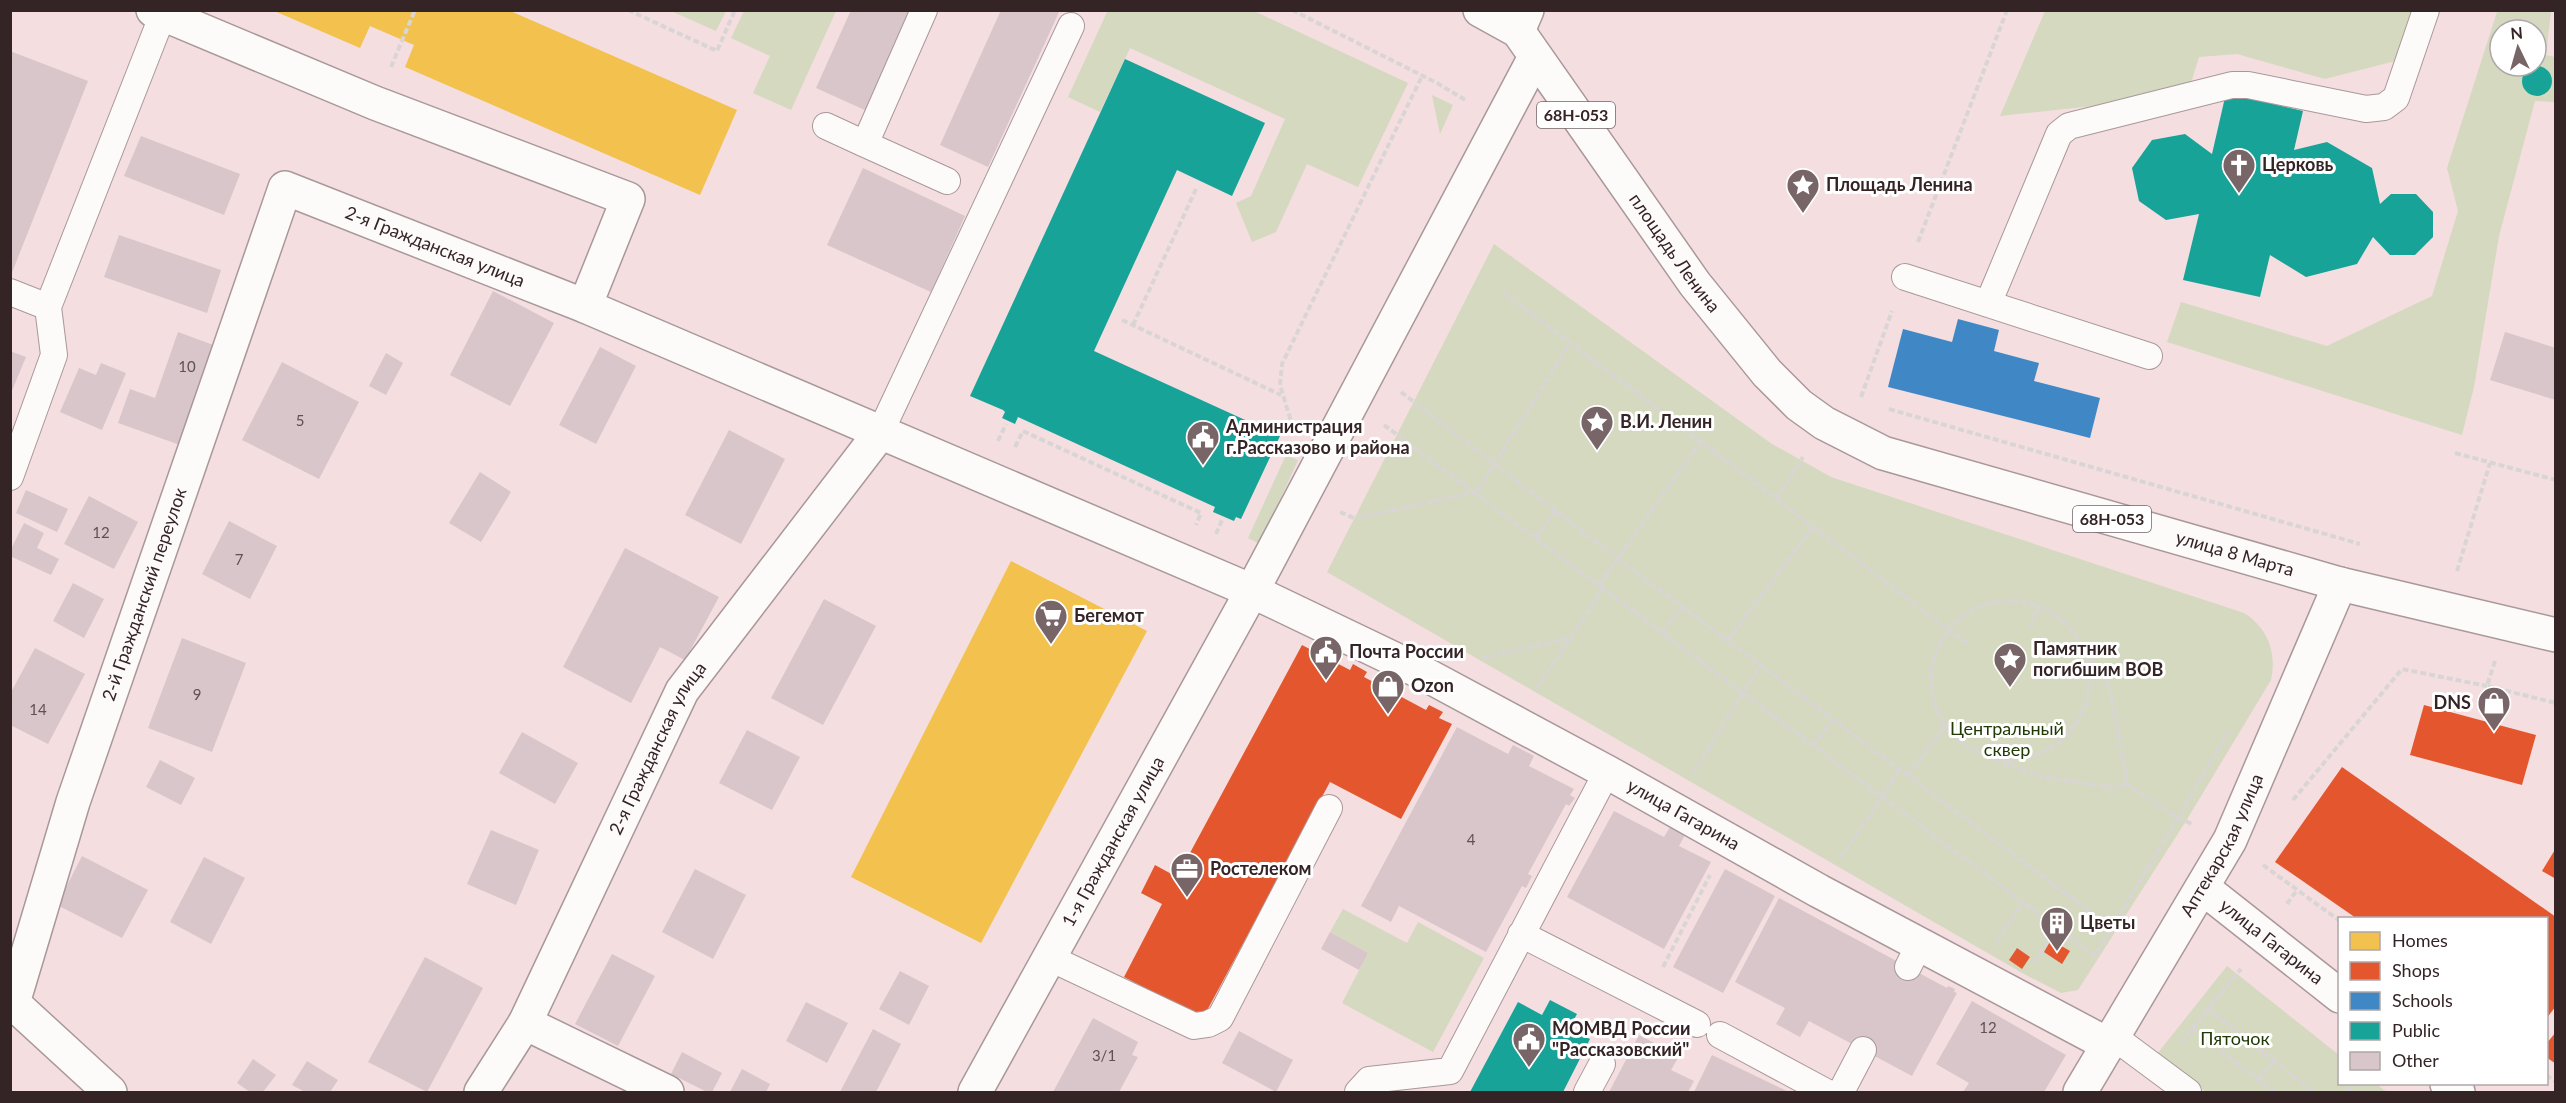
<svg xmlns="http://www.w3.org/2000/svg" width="2566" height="1103" font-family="Lato,sans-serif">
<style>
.green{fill:#d4d9c0;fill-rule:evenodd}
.homes{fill:#f2c14e}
.shops{fill:#e4572e}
.schools{fill:#3f88c5}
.public{fill:#17a398}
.building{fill:#d8c6ca}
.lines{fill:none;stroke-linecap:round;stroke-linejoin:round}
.service-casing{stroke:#a9989a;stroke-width:28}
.minor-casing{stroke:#a9989a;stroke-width:36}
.tertiary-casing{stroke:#a9989a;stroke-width:36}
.secondary-casing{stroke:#a9989a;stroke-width:36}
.primary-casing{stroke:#a9989a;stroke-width:36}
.path{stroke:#dad5d5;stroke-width:4;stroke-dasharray:6 3;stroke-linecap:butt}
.service{stroke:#fdfafa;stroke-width:26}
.minor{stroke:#fdfafa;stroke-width:33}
.tertiary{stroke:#fdfafa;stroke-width:33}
.secondary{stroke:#fdfafa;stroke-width:33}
.primary{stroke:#fdfafa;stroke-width:33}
.labels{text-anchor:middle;stroke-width:6;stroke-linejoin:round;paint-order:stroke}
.number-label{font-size:15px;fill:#615052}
.shield{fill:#fff;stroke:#726667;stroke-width:1.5}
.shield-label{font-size:16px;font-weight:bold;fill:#352426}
.poi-label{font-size:18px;font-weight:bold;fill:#352426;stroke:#fff;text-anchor:start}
.street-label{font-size:18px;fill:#352426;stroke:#fff}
.park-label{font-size:18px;fill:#213904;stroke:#fff}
</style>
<rect width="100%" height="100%" fill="#f4dee0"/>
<path class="green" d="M 1108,10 L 1254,11 L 1408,83 L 1358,187 L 1307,164 L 1276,232 L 1252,242 L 1236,203 L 1251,196 L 1285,119 L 1130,48 L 1100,112 L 1068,97 Z
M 671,11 L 726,11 L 716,31 Z
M 744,11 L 836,11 L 791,110 L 753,93 L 770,56 L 731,38 Z
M 2045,11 L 2424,11 L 2407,58 L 2325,79 L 2237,54 L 2199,57 L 2187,96 L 2000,116 Z
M 2495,11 L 2551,11 L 2546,55 L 2555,57 L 2555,102 L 2535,101 L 2499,236 L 2474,387 L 2462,435 L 2167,342 L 2181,302 L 2327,346 L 2432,296 L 2458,211 L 2447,168 L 2497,12 ZM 2500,30 L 2536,30 L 2536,66 L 2500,66 Z
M 1432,95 L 1453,105 L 1440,134 Z
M 1494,244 L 1772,444 L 1831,477 L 2244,613 C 2268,628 2277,653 2271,680 L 2186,821 L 2078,990 L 2061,993 L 2024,974 L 1327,572 Z
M 1286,455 L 1298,460 L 1260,544 L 1248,538 Z
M 1343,909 L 1407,943 L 1418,922 L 1484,958 L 1433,1052 L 1342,1003 L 1368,953 L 1330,932 Z
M 2227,966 L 2339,1055 L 2340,1084 L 2376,1084 L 2387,1092 L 2206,1092 L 2157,1054 Z"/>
<path class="homes" d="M 272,10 L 508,10 L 737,110 L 700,195 L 405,67 L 414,45 L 370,26 L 360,48 Z
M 1011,561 L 1147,631 L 981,943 L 851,877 Z"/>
<path class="shops" d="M 1302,645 L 1350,670 L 1353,664 L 1367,672 L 1364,677 L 1426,710 L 1429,705 L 1443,712 L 1439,718 L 1452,724 L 1401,819 L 1330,782 L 1203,1018 L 1124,977 L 1162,904 L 1141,893 L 1155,865 L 1177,877 Z
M 2424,705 L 2536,735 L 2522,785 L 2410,755 Z
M 2342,767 L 2556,917 L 2556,1006 L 2546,1019 L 2546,918 L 2356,918 L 2275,862 Z
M 2556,848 L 2556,879 L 2542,871 Z
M 2051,940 L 2070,951 L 2062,964 L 2044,952 Z
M 2017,948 L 2030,957 L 2022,969 L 2009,960 Z
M 2556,1032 L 2556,1064 L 2546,1057 L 2546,1044 Z"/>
<path class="schools" d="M 1958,319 L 1999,330 L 1994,351 L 2039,363 L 2034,381 L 2100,398 L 2090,438 L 1888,387 L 1903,329 L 1952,342 Z"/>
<path class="public" d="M 1125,59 L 1265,123 L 1232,196 L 1177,170 L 1094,351 L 1280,436 L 1241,519 L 1236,517 L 1234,521 L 1213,512 L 1215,507 L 1018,417 L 1015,424 L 1002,418 L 1005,412 L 1003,410 L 970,396 Z
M2522 81a15 15 0 1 1 30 0a15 15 0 1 1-30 0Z
M 2226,93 L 2303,111 L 2294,150 L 2327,142 L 2372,168 L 2380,204 L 2391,194 L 2416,194 L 2433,212 L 2433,237 L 2415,255 L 2390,255 L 2373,237 L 2357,264 L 2306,277 L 2270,255 L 2260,297 L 2183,280 L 2199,214 L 2166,220 L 2139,201 L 2132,168 L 2152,140 L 2185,134 L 2212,154 Z
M 1550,1000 L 1577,1014 L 1569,1029 L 1590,1039 L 1563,1092 L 1470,1092 L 1518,1002 L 1542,1015 Z"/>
<path class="building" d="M 851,10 L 916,10 L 869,112 L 816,88 Z
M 1001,10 L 1060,10 L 988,167 L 940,145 Z
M 10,51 L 88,81 L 11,275 L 10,275 Z
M 141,136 L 240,174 L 224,215 L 124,176 Z
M 863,168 L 965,216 L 931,292 L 827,245 Z
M 119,235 L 221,270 L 207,313 L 104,277 Z
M 493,291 L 554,323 L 510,406 L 450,375 Z
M 178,332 L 216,346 L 180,445 L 118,423 L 130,389 L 155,398 Z
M 2505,332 L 2556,348 L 2556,400 L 2490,380 Z
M 600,347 L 636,366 L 596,444 L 559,425 Z
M 10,351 L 26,357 L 11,393 L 10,393 Z
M 386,353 L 403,363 L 386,395 L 369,386 Z
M 282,362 L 359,402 L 319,479 L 242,440 Z
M 101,363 L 126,373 L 102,430 L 60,412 L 79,368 L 96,375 Z
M 729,430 L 785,459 L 741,544 L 685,515 Z
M 480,472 L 511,492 L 481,542 L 449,523 Z
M 26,490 L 68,509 L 57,532 L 16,513 Z
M 89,496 L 138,522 L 114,569 L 64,544 Z
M 229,521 L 277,546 L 250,599 L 202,574 Z
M 24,523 L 44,533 L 37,548 L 59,559 L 51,575 L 10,556 L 10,551 Z
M 625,548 L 719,597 L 685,660 L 660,647 L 631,703 L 563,667 Z
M 73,583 L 104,599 L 84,638 L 53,621 Z
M 824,599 L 876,626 L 823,725 L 771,698 Z
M 182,638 L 246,663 L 212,752 L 148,728 Z
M 35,648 L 85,674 L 48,744 L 10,725 L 10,694 Z
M 1457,727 L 1508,754 L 1513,745 L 1534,756 L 1529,766 L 1574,789 L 1570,795 L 1575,798 L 1569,806 L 1566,804 L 1528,874 L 1532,876 L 1526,888 L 1522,886 L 1486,952 L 1399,906 L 1391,922 L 1361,906 Z
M 747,730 L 800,757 L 772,810 L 719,783 Z
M 522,732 L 578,763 L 555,804 L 499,773 Z
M 160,760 L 195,778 L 181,805 L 146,787 Z
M 1614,811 L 1664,837 L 1670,827 L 1685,835 L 1679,846 L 1711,862 L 1664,949 L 1567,897 Z
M 491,830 L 539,850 L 516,905 L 467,884 Z
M 82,856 L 148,890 L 122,938 L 57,905 Z
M 204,857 L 245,878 L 211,944 L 170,922 Z
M 695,869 L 746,895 L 713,959 L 662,932 Z
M 1725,869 L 1775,896 L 1723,993 L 1673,967 Z
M 1779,898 L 1947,988 L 1948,986 L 1955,989 L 1954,992 L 1957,993 L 1912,1076 L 1809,1021 L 1800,1037 L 1776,1024 L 1785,1008 L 1735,982 Z
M 1330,932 L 1368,953 L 1359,970 L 1321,949 Z
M 612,954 L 655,976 L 618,1046 L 575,1024 Z
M 425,957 L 483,988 L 427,1092 L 368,1062 Z
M 900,971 L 929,986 L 909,1025 L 879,1009 Z
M 1972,1001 L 2066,1055 L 2044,1092 L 1963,1092 L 1969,1083 L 1936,1064 Z
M 806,1002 L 848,1023 L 827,1063 L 786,1041 Z
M 1093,1018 L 1138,1042 L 1132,1055 L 1138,1057 L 1119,1092 L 1053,1092 Z
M 873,1029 L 901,1044 L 876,1092 L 840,1092 Z
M 1239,1031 L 1293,1060 L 1276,1092 L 1222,1063 Z
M 1639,1035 L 1679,1056 L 1671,1070 L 1694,1081 L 1688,1092 L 1609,1092 Z
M 682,1052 L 722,1073 L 712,1092 L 707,1092 L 671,1074 Z
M 1712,1055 L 1789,1092 L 1694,1092 Z
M 253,1059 L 276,1075 L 263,1092 L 250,1092 L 237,1083 Z
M 307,1061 L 338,1080 L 330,1092 L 305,1092 L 292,1085 Z
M 742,1069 L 770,1084 L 766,1092 L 730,1092 Z"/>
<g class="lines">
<defs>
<path id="service" d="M 826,126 L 865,144 L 924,10
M 865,144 L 947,181
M 1905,277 L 2149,356
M 10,292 L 48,307 L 54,355 L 10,477
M 1988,304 L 2059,134 L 2069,126 L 2232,85 L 2248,85 L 2366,109 L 2384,107 L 2396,98 L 2426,10
M 48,307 L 163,14
M 880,433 L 1071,26
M 1521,934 L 1697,1024
M 1050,958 L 1194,1026 L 1208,1024 L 1220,1018 L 1329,808
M 1908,967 L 1919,945
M 1720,1035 L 1826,1092
M 2114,1037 L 2188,1092
M 1358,1092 L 1369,1080 L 1450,1071 L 1607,772
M 1587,1092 L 1602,1064
M 1841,1092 L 1863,1050"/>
<g id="minor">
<path id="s1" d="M 153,10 L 375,103 L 628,199 L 585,306 L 1252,591 L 1421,672 L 1607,772 L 1819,891 L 2109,1045"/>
<path id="s2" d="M 2203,888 L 2340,996"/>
<path d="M 525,1023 L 667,1092"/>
<path d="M 2447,1084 L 2458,1092"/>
<path id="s3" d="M 110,1092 L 13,1003 L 73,802 L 285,188 L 585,306"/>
<path id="s4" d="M 481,1092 L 525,1023 L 682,691 L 880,433"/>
<path id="s5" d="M 975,1092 L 1252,591 L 1535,57"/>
</g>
<g id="tertiary">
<path id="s6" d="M 2080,1092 L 2230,840 L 2340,584"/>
</g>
<path id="secondary" d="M 1518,31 L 1527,10"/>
<g id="primary">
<path id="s7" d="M 1480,10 L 1518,31 L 1695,284 L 1767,373 L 1799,405 L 1824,423 L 1883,453 L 2340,584 L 2556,635"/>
</g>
</defs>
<use href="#service" class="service-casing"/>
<use href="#minor" class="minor-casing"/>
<use href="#tertiary" class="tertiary-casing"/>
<use href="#secondary" class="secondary-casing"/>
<use href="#primary" class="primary-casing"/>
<path class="path" d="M 628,10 L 717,51 L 735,10
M 1292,10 L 1437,83 L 1467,101
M 391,67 L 415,10
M 1918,242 L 2007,10
M 1503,292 L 1968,644
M 1122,320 L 1281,395
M 1133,325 L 1196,189
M 1401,392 L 1617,558 L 2112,928
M 1861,397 L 1892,311
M 1889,409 L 2360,544
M 1384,425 L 2095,956 L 2230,730
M 1293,428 L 1280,385 L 1282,364 L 1422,76
M 998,441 L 1006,424
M 1015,447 L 1023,431 L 1201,513 L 1196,525
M 2455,453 L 2556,480
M 1777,498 L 1803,457
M 1340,512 L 1354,518 L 1477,492 L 1570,343
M 1216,534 L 1222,520
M 1536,537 L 1556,511
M 2457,571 L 2490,463
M 1599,585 L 1701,441
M1931 680a79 79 0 1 1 158 0a79 79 0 1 1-158 0Z
M 2030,627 L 2039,606
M 1663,632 L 1683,606
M 1728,640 L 1814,526
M 1483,658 L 1569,638
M 2495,661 L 2487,686 L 2556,703
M 1536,689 L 1604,588
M 1813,745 L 1834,720
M 1995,759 L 2041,777 L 2111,787 L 2121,787 L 2125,783 L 2126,774 L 2110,689 L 2087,653
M 1693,774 L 1761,664
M 1908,775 L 1945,726
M 2125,783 L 2179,818 L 2192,824
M 2293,800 L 2402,669 L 2487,686
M 1841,858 L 1900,769
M 2263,865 L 2340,921
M 2287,904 L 2297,890
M 1997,941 L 2023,903
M 2035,962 L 2056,927
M 1663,967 L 1710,875
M 2208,1009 L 2314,1092
M 2192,1028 L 2274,1092
M 2181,1042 L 2241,969
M 2546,1075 L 2556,1082
M 2258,1080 L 2274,1061
M 2347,1092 L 2354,1084"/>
<use href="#service" class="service"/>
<use href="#minor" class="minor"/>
<use href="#tertiary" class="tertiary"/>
<use href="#secondary" class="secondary"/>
<use href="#primary" class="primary"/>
</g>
<defs>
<symbol id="church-pin" viewBox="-11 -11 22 30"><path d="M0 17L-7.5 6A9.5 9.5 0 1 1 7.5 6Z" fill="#786567" stroke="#fff"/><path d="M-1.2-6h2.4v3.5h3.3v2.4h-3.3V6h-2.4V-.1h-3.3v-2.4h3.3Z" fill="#fff"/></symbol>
<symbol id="sight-pin" viewBox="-11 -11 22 30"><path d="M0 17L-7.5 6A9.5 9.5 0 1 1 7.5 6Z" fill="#786567" stroke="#fff"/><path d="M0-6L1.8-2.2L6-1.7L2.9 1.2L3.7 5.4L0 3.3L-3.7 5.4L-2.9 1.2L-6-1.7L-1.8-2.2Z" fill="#fff"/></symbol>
<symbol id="civic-pin" viewBox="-11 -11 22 30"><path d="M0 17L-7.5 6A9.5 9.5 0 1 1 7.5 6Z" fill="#786567" stroke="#fff"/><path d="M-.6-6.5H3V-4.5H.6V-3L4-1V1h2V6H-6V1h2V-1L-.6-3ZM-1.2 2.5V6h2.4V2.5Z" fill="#fff"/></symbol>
<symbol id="supermarket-pin" viewBox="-11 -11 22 30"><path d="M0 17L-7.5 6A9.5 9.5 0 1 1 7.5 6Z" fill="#786567" stroke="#fff"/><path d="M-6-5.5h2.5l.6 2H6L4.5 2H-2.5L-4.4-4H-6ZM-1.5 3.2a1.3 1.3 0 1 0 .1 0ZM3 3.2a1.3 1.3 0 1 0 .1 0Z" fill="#fff"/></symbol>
<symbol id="shop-pin" viewBox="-11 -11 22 30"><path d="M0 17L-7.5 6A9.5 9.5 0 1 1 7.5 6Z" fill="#786567" stroke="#fff"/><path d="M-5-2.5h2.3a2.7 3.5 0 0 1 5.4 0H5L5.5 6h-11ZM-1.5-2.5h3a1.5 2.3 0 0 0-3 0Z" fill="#fff"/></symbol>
<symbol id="office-pin" viewBox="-11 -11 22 30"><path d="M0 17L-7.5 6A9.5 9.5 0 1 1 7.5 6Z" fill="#786567" stroke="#fff"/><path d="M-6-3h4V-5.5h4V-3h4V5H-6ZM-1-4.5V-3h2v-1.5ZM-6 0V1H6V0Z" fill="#fff"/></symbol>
<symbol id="building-pin" viewBox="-11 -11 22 30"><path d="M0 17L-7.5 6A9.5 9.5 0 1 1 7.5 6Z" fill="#786567" stroke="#fff"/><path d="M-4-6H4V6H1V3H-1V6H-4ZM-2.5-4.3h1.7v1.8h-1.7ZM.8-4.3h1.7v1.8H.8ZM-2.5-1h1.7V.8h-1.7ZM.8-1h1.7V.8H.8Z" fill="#fff"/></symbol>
</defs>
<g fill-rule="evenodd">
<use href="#church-pin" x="2220" y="146" width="38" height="52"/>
<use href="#sight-pin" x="1784" y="166" width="38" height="52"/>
<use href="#sight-pin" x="1578" y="403" width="38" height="52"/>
<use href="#civic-pin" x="1184" y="418" width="38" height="52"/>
<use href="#supermarket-pin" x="1032" y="597" width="38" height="52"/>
<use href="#civic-pin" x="1307" y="633" width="38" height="52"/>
<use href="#sight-pin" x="1991" y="640" width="38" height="52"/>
<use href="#shop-pin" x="1369" y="667" width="38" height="52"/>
<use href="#shop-pin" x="2475" y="684" width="38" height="52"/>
<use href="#office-pin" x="1168" y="850" width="38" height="52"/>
<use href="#building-pin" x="2038" y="904" width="38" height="52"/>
<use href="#civic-pin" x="1510" y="1020" width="38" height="52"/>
</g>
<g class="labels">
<g class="number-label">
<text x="187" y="372">10</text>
<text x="300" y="426">5</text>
<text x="101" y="538">12</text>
<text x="239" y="565">7</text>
<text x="197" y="700">9</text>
<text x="38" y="715">14</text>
<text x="1471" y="845">4</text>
<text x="1988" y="1033">12</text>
<text x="1104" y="1061">3/1</text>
</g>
<g class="shield">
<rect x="1537" y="102" width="78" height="26" rx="4.5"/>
<rect x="2073" y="506" width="78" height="26" rx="4.5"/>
</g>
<g class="shield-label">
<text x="1576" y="121">68Н-053</text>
<text x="2112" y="525">68Н-053</text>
</g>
<g class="poi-label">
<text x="2262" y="171">Церковь</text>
<text x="1826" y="191">Площадь Ленина</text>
<text x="1620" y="428">В.И. Ленин</text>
<text x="1226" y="433">Администрация<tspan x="1226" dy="21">г.Рассказово и района</tspan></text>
<text x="1074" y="622">Бегемот</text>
<text x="2033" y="655">Памятник<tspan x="2033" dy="21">погибшим ВОВ</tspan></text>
<text x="1349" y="658">Почта России</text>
<text x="1411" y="692">Ozon</text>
<text x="2471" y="709" text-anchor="end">DNS</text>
<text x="1210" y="875">Ростелеком</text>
<text x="2080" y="929">Цветы</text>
<text x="1552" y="1035">МОМВД России<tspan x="1552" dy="21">"Рассказовский"</tspan></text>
</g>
<g class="street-label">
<text dy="6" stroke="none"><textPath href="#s3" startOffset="1152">2-я Гражданская улица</textPath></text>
<text dy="6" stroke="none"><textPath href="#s7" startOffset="315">площадь Ленина</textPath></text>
<text dy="6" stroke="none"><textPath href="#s7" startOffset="975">улица 8 Марта</textPath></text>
<text dy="6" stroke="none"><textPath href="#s3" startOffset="561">2-й Гражданский переулок</textPath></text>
<text dy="6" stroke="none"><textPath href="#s4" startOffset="387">2-я Гражданская улица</textPath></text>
<text dy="6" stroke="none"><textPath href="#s1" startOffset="1838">улица Гагарина</textPath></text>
<text dy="6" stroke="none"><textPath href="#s5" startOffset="286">1-я Гражданская улица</textPath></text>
<text dy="6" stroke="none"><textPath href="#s6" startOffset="285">Аптекарская улица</textPath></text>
<text dy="6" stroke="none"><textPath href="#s2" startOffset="87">улица Гагарина</textPath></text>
</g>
<g class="park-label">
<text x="2007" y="735">Центральный<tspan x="2007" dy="21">сквер</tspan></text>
<text x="2235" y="1045">Пяточок</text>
</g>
</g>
<rect width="2566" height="1103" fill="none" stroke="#352426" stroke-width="24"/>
<rect x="2338" y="917" width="210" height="168" fill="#ffffff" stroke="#aea7a8" stroke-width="1.5"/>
<rect x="2350" y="932" width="30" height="18" fill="#f2c14e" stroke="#aea7a8" stroke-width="1.5"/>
<text x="2392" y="947" font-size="18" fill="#352426">Homes</text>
<rect x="2350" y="962" width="30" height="18" fill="#e4572e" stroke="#aea7a8" stroke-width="1.5"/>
<text x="2392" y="977" font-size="18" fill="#352426">Shops</text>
<rect x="2350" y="992" width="30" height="18" fill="#3f88c5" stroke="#aea7a8" stroke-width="1.5"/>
<text x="2392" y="1007" font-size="18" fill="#352426">Schools</text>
<rect x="2350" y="1022" width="30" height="18" fill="#17a398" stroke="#aea7a8" stroke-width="1.5"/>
<text x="2392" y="1037" font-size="18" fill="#352426">Public</text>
<rect x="2350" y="1052" width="30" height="18" fill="#d8c6ca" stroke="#aea7a8" stroke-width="1.5"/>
<text x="2392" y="1067" font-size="18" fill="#352426">Other</text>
<g transform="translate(2518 48) rotate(355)"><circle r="28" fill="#ffffff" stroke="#aea7a8" stroke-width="1.5"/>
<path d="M0-4.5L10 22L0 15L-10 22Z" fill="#786567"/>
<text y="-9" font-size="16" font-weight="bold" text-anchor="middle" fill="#352426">N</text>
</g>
</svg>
